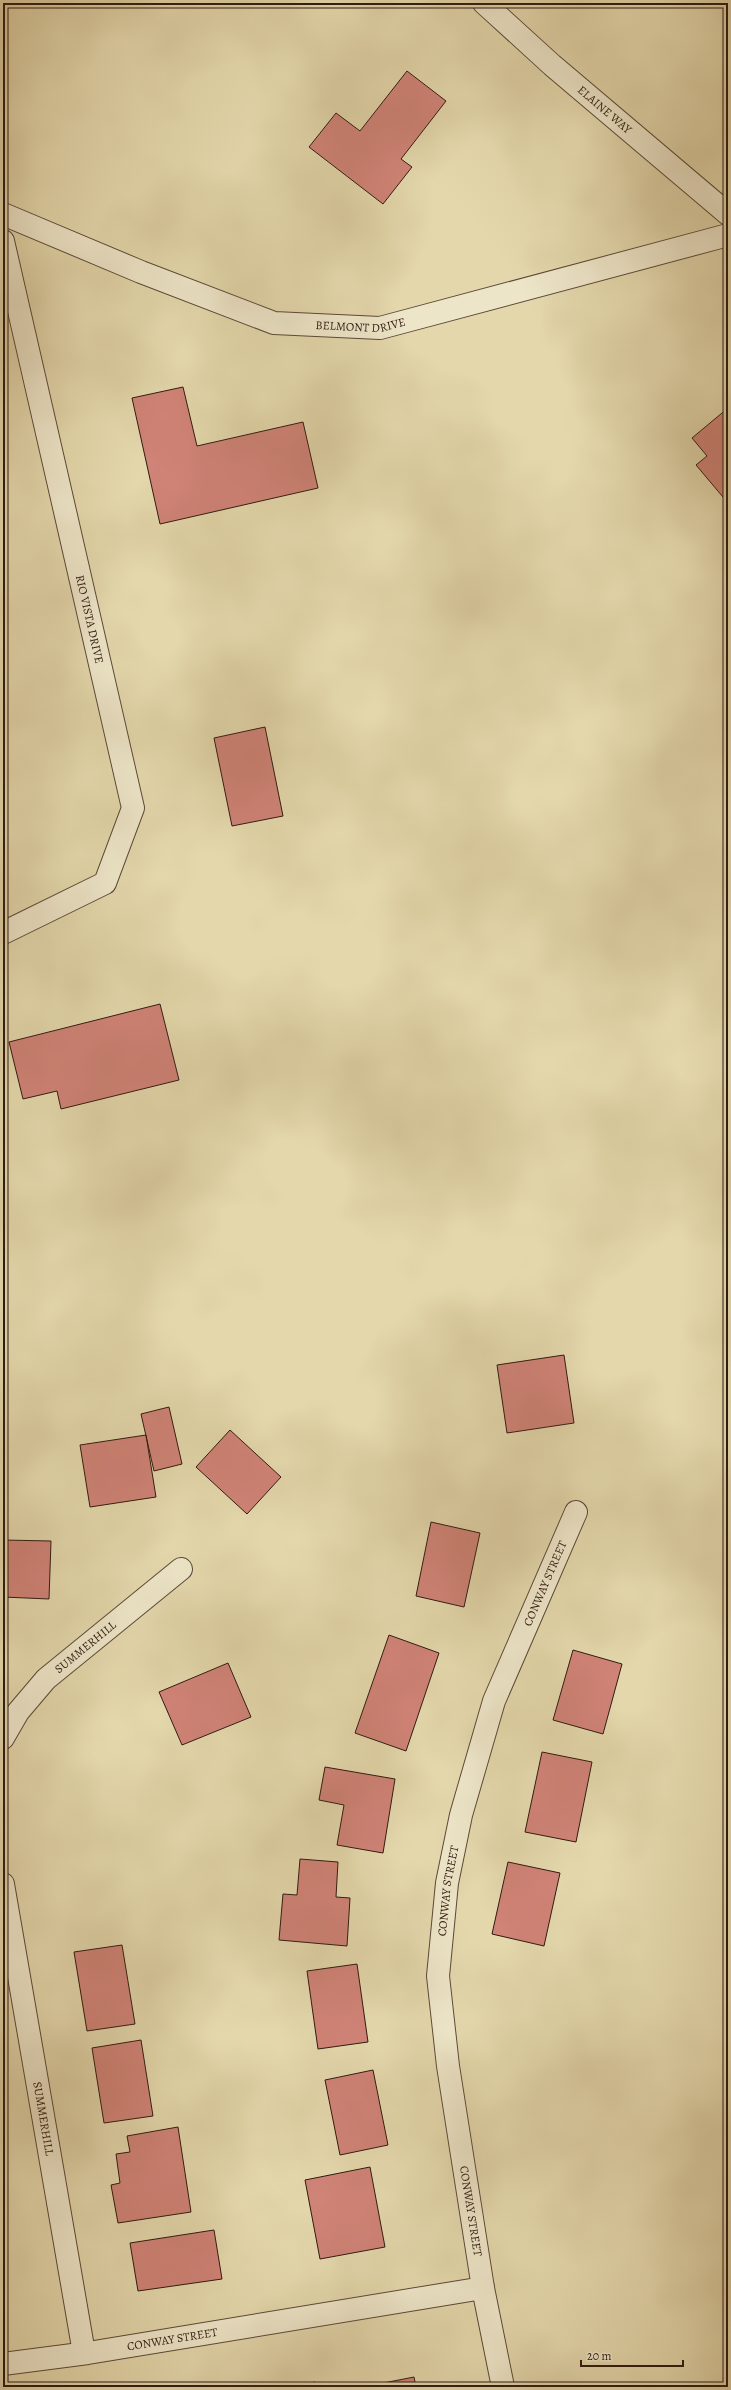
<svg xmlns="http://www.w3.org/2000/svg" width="731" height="2390" font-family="Alegreya,serif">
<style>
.building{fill:#d08377;stroke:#2f1a10}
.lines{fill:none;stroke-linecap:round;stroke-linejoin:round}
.street-casing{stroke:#5c4937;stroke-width:24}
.street{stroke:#ede5c8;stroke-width:22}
.labels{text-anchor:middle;stroke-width:4;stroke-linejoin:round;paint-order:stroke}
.street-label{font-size:12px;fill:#2f1a10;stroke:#ede5c8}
</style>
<rect width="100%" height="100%" fill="#e3d7ab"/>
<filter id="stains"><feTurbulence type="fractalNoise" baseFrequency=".005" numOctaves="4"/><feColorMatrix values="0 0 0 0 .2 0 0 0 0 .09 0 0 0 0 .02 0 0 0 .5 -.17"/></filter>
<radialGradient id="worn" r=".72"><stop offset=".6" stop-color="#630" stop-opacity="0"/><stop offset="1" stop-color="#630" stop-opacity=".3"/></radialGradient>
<path class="building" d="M 407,71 L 446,101 L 401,159 L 412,167 L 383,204 L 309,147 L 336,113 L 360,131 Z
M 183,387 L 197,446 L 303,422 L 318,488 L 160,524 L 132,398 Z
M 728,408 L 728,503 L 696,465 L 707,456 L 692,438 Z
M 265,727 L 283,816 L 232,826 L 214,738 Z
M 160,1004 L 179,1080 L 61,1109 L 57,1091 L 23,1099 L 9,1042 Z
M 564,1355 L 574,1423 L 507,1433 L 497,1365 Z
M 169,1407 L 182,1464 L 154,1471 L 141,1414 Z
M 230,1430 L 281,1477 L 247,1514 L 196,1467 Z
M 146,1435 L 156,1497 L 90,1507 L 80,1445 Z
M 431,1522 L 480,1533 L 464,1607 L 416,1596 Z
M 3,1540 L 51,1541 L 49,1599 L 3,1597 Z
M 389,1635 L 439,1653 L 406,1751 L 355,1733 Z
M 573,1650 L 622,1664 L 603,1734 L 553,1720 Z
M 228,1663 L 251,1717 L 182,1745 L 159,1692 Z
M 542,1752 L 592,1762 L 576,1842 L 525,1832 Z
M 325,1767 L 395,1779 L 383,1853 L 337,1845 L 344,1805 L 319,1800 Z
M 300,1859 L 338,1862 L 336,1897 L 350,1898 L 347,1946 L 279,1940 L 283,1894 L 297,1895 Z
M 508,1862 L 560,1873 L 544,1946 L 492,1934 Z
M 122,1945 L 135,2024 L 87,2031 L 74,1952 Z
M 357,1964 L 368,2042 L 318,2049 L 307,1971 Z
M 141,2040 L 153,2116 L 104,2123 L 92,2048 Z
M 373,2070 L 388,2145 L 340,2155 L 325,2080 Z
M 178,2127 L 191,2212 L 118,2223 L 111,2185 L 120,2183 L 116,2154 L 130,2152 L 127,2136 Z
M 370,2167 L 385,2247 L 320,2259 L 305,2180 Z
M 214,2230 L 222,2279 L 138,2291 L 130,2243 Z
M 414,2377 L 416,2387 L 363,2387 Z
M 315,2382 L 315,2387 L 290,2387 Z"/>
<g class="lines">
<defs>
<g id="street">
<path id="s1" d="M 484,3 L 552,65 L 728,214"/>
<path id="s2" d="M 3,214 L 141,272 L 274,323 L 380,328 L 728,235"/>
<path id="s3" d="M 3,241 L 133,808 L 105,883 L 3,933"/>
<path id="s4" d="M 3,1738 L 18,1712 L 46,1679 L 181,1569"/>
<path id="s5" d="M 3,1884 L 84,2353"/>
<path id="s6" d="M 483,2288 L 448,2066 L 438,1976 L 447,1883 L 461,1815 L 494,1701 L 576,1512"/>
<path id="s7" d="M 3,2364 L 88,2353 L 483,2288 L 503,2387"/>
</g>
</defs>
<use href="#street" class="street-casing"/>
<use href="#street" class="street"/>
</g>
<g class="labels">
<g class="street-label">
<text dy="4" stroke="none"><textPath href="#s1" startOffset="161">ELAINE WAY</textPath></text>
<text dy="4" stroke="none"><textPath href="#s2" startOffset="379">BELMONT DRIVE</textPath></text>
<text dy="4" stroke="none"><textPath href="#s3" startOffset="388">RIO VISTA DRIVE</textPath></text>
<text dy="4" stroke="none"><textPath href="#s6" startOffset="725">CONWAY STREET</textPath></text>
<text dy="4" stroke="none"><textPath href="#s4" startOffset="124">SUMMERHILL</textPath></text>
<text dy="4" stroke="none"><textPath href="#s6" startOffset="401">CONWAY STREET</textPath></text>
<text dy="4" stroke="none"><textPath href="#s5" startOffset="238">SUMMERHILL</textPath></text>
<text transform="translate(471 2211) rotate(81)" y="4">CONWAY STREET</text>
<text dy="4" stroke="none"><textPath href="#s7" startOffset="171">CONWAY STREET</textPath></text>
</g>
</g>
<rect width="731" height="2390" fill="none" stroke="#e3d7ab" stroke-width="16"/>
<rect x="4" y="4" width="723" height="2382" fill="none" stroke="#2f1a10" stroke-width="2"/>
<rect x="8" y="8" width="715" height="2374" fill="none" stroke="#2f1a10"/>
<path d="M581 2360v6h102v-6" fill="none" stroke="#2f1a10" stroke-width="2"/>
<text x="587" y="2360" font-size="12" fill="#2f1a10" stroke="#ede5c8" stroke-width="3" paint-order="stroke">20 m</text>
<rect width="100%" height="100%" filter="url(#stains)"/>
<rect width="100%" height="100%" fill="url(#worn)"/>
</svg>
